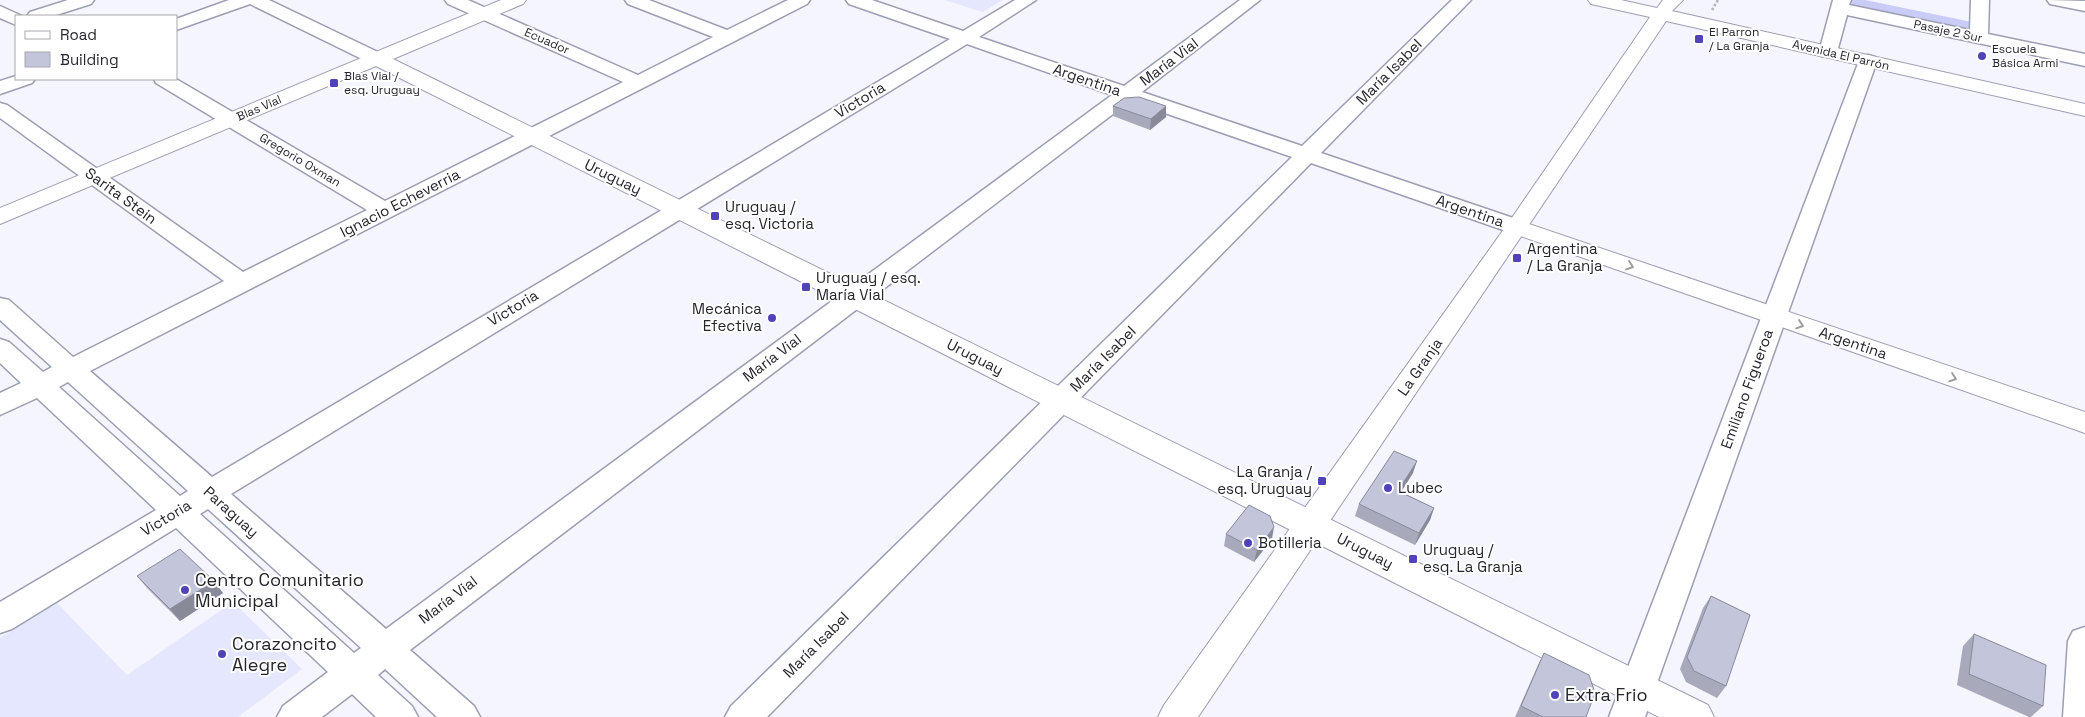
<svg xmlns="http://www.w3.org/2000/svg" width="2085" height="717" font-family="'Space Grotesk',sans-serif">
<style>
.built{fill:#e5e7fe}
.green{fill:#c9ccf7}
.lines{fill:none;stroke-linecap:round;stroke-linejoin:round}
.minor-casing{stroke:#9c9eb2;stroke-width:3}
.tertiary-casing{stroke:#9c9eb2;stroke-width:2}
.secondary-casing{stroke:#9c9eb2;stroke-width:2}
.path{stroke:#b3b4bc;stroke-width:2.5;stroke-dasharray:2.5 2;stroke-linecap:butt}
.minor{fill:#fff;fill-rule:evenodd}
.tertiary{fill:#fff;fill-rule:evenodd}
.secondary{fill:#fff;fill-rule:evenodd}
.wall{fill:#a8a9bb}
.shaded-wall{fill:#888a99}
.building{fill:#c3c5da;stroke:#888a99}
.oneway{stroke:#9d9da0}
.poi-dot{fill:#5043ba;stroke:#fff;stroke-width:2}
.labels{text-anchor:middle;stroke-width:4;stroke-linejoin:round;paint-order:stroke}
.far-street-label{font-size:12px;fill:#25252d;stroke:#fff}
.far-poi-label{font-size:12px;fill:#25252d;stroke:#fff;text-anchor:start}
.street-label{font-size:15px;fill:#25252d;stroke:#fff}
.poi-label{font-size:15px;fill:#25252d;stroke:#fff;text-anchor:start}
.near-poi-label{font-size:18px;fill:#25252d;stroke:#fff;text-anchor:start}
</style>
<rect width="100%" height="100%" fill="#f4f5fe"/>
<path class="built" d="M 944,0 L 1003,0 L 983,12 Z
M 233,602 L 302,669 L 238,717 L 0,717 L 0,638 L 57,603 L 127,675 Z"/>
<path class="green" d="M 1848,0 L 1865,0 L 1972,22 L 1972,33 L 1846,7 Z"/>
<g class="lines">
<defs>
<path id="minor" d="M 68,0 L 94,0 L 91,4 L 53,16 L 27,16 L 30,12 Z
M 229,0 L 269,0 L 384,55 L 386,59 L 384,63 L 370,63 L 250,4 L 176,30 L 176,19 Z
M 445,0 L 468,0 L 638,75 L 713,37 L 628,4 L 625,0 L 649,0 L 727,30 L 788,0 L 810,0 L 807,4 L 90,371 L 212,477 L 950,39 L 849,4 L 846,0 L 872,0 L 963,31 L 1015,0 L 1036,0 L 979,37 L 1124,86 L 1240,0 L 1260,0 L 1142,92 L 1302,146 L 1452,0 L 1471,0 L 1321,153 L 1525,222 L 1528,227 L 1525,232 L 1517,234 L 1509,232 L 1311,163 L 767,717 L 725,717 L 731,706 L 1292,157 L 1130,101 L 410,650 L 474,706 L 480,717 L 437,717 L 385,669 L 378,675 L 412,706 L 418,717 L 376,717 L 352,694 L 322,717 L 277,717 L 283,706 L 328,672 L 176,528 L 12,629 L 0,633 L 0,602 L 156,510 L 37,398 L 0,415 L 0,393 L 21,383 L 0,363 L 0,339 L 9,342 L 43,372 L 52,367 L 0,320 L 0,298 L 9,300 L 73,357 L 224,281 L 0,118 L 0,103 L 7,105 L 243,272 L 367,210 L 156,83 L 154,79 L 176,79 L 385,201 L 623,82 L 448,4 ZM 967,44 L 1112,95 L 386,629 L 231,494 ZM 68,382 L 188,491 L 180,496 L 59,387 ZM 208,509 L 361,648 L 354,653 L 200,514 Z
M 1833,0 L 1851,0 L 1849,5 L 1970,30 L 1971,0 L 1989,0 L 1988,34 L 2085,54 L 2085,66 L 1847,15 L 1837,52 L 1835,56 L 1821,56 L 1819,52 Z
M 2047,0 L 2085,1 L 2085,11 L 2050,4 Z
M 0,6 L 22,16 L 16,16 L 16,25 L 0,18 Z
M 1868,55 L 1875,57 L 1877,61 L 1645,717 L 1609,717 L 1859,61 L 1861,57 Z
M 16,76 L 16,79 L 35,79 L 32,83 L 0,94 L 0,81 Z
M 2085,627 L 2085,717 L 2063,717 L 2068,641 L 2073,631 Z"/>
<path id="tertiary" d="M 501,0 L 526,0 L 523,4 L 393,59 L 1708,705 L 1714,717 L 1659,717 L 376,66 L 0,224 L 0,208 Z
M 1517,220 L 2085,412 L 2085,433 L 1509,232 L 1505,227 L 1509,222 Z"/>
<path id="secondary" d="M 1588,0 L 1621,0 L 1657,8 L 1663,0 L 1683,0 L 1672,11 L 2085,104 L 2085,116 L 1666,21 L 1198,717 L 1158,717 L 1164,705 L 1509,222 L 1650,17 L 1591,4 Z"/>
</defs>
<use href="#minor" class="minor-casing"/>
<use href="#tertiary" class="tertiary-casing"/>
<use href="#secondary" class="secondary-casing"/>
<path class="path" d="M 1712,10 L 1718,0"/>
<use href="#minor" class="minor"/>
<use href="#tertiary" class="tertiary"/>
<use href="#secondary" class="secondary"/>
</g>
<path class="wall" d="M 1113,106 L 1166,117 L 1150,130 L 1113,116 Z
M 1413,473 L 1401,492 L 1434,508 L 1430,520 L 1415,545 L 1355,516 L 1359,504 Z
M 1226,534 L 1272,539 L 1254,562 L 1224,546 Z
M 137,576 L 223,593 L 180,621 L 147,588 Z
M 1711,596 L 1726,686 L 1717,698 L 1686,682 L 1680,669 L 1703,608 Z
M 1974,634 L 2043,706 L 2031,717 L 2029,717 L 1957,685 L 1963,646 Z
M 1544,653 L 1586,717 L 1515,717 L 1538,665 Z"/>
<path class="shaded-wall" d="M 1166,106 L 1166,117 L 1150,130 L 1151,119 Z
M 1417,461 L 1413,473 L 1394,503 L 1398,491 Z
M 1434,508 L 1430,520 L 1415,545 L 1419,533 Z
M 1274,527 L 1272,539 L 1254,562 L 1257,550 Z
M 214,581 L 223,593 L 180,621 L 170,609 Z"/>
<path class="building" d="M 1139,97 L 1166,106 L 1151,119 L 1113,106 L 1124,98 Z
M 1394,451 L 1417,461 L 1398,491 L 1434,508 L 1419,533 L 1359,504 Z
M 1249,505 L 1270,516 L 1274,527 L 1257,550 L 1226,534 Z
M 180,549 L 214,581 L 170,609 L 137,576 Z
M 1711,596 L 1750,615 L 1726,686 L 1694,671 L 1687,657 Z
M 1974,634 L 2046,665 L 2043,706 L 1969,674 Z
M 1544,653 L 1589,675 L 1595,693 L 1586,717 L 1543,717 L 1521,706 Z"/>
<defs><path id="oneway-chevron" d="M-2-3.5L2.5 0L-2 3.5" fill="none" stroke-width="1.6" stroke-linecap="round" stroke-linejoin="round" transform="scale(1.25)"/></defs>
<g class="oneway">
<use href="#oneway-chevron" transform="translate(1630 266) rotate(19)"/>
<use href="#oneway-chevron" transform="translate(1800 325) rotate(19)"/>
<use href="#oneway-chevron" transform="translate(1953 378) rotate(19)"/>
</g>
<g class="poi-dot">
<rect x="1694" y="34" width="10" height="10" rx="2.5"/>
<circle cx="1982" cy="56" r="5"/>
<rect x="329" y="78" width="10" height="10" rx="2.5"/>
<rect x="710" y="211" width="10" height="10" rx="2.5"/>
<rect x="1512" y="253" width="10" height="10" rx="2.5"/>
<rect x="801" y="282" width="10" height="10" rx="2.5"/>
<circle cx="772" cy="318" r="5"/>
<rect x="1317" y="476" width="10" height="10" rx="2.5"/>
<circle cx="1388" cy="488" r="5"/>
<circle cx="1248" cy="543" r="5"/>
<rect x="1408" y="554" width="10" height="10" rx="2.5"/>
<circle cx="185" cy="590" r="5"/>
<circle cx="222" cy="654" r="5"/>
<circle cx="1555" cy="695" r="5"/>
</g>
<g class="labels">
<g class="far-street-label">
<text transform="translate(1948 31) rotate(12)" y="4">Pasaje 2 Sur</text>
<text transform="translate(547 41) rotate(24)" y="4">Ecuador</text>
<text transform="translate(1841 55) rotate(13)" y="4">Avenida El Parrón</text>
<text transform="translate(259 108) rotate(-23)" y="4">Blas Vial</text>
<text transform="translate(300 160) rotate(31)" y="4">Gregorio Oxman</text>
</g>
<g class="far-poi-label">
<text x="1709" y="36">El Parron<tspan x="1709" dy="14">/ La Granja</tspan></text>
<text x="1992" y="53">Escuela<tspan x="1992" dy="14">Básica Armi</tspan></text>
<text x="344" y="80">Blas Vial /<tspan x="344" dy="14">esq. Uruguay</tspan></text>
</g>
<g class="street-label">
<text transform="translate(1169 62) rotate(-37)" y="5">María Vial</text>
<text transform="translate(1389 72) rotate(-45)" y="5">María Isabel</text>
<text transform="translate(1087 80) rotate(19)" y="5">Argentina</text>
<text transform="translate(860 100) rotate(-31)" y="5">Victoria</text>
<text transform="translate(613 177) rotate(26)" y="5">Uruguay</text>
<text transform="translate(121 196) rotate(36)" y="5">Sarita Stein</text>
<text transform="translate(400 203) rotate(-27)" y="5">Ignacio Echeverria</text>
<text transform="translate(1470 211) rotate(19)" y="5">Argentina</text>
<text transform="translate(513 308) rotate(-31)" y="5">Victoria</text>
<text transform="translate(1853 343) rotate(19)" y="5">Argentina</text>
<text transform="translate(975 357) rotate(27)" y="5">Uruguay</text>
<text transform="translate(772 358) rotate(-37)" y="5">María Vial</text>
<text transform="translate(1103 359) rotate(-45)" y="5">María Isabel</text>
<text transform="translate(1420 367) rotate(-55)" y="5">La Granja</text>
<text transform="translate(1747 389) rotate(-70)" y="5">Emiliano Figueroa</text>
<text transform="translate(231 512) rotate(42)" y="5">Paraguay</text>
<text transform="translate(166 518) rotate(-31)" y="5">Victoria</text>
<text transform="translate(1365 551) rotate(27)" y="5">Uruguay</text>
<text transform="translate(448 600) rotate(-37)" y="5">María Vial</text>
<text transform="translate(816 645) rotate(-45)" y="5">María Isabel</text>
</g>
<g class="poi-label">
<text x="725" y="212">Uruguay /<tspan x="725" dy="17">esq. Victoria</tspan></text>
<text x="1527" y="254">Argentina<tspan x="1527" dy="17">/ La Granja</tspan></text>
<text x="816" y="283">Uruguay / esq.<tspan x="816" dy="17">María Vial</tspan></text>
<text x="762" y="314" text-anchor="end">Mecánica<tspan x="762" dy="17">Efectiva</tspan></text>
<text x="1312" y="477" text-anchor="end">La Granja /<tspan x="1312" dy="17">esq. Uruguay</tspan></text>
<text x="1398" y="493">Lubec</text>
<text x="1258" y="548">Botilleria</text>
<text x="1423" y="555">Uruguay /<tspan x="1423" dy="17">esq. La Granja</tspan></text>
</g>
<g class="near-poi-label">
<text x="195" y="586">Centro Comunitario<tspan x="195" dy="21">Municipal</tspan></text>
<text x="232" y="650">Corazoncito<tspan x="232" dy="21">Alegre</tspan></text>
<text x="1565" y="701">Extra Frio</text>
</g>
</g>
<rect x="15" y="15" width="162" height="65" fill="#ffffff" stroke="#a8a8ab"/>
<rect x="25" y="31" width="25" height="8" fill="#ffffff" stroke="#a8a8ab"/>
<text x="60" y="40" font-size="15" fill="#25252d">Road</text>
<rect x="25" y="52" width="25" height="15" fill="#c3c5da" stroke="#a8a8ab"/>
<text x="60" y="65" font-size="15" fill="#25252d">Building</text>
</svg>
